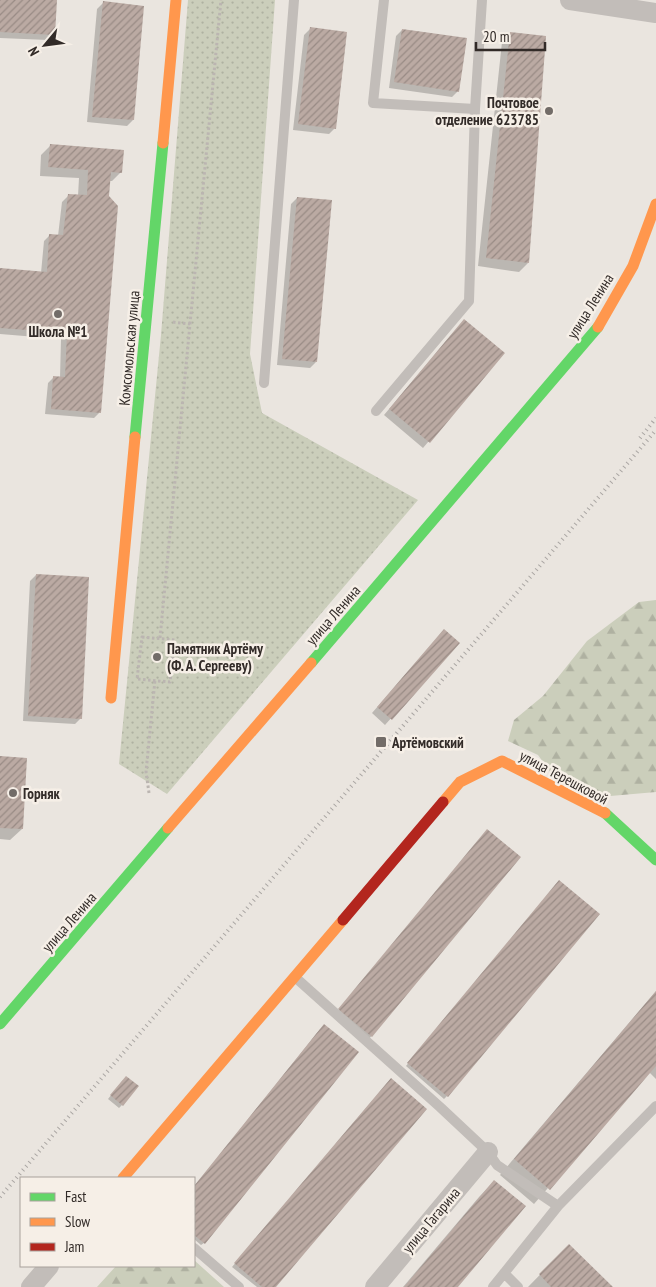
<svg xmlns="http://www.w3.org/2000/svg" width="656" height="1287" font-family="'PT Sans Narrow',sans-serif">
	<defs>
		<pattern id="grass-dots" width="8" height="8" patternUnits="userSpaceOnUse" patternTransform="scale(1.25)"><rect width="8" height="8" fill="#cbcebb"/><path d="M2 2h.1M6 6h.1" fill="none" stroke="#afb1a1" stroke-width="1.8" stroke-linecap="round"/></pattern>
		<pattern id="forest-firs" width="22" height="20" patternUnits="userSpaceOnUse" patternTransform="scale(1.25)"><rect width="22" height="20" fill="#cbcebb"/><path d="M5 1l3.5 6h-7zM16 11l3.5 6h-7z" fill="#afb1a1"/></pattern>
		<pattern id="building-hatch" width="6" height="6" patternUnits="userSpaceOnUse" patternTransform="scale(1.25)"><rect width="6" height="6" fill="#bbaaa3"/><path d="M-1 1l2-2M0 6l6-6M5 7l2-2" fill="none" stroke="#998b85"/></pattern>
	</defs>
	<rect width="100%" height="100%" fill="#eae5df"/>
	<path fill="url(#grass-dots)" d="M188,0H275L250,354L262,413L418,500L167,794L119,764L161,335Z"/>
	<path fill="url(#forest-firs)" d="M656,600V792L599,797L577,780L551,773L538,755L508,741L514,720L543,696L587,641L639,602Z
		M194,1260L224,1287H97L116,1266H194Z"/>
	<path fill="#0003" d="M0,0H56L54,34L48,40L0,38Z
		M103,3L133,120L127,126L87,122L97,9Z
		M310,29L335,128L329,134L293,130L304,35Z
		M402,30L458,91L452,97L389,88L396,36Z
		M511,33L545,37L528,263L519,272L478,266L502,42Z
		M50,146L121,172L112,181H109L100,412L94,418L45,414L48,383L54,377L60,378L61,339L0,334V270L41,273L44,241L50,235L58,236L62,202L68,196H78L79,178L40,176L41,155Z
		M297,198L316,362L310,368L277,365L291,204Z
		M458,327L503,354L423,448L384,415Z
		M36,575L81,718L75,724L23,721L30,581Z
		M438,637L458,643L385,725L372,713Z
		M0,757L22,829L10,840L0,839Z
		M485,833L519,857L369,1039L337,1012Z
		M557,884L447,1096L444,1099L406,1066Z
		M656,991V1079L649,1072L534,1204L500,1175Z
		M321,1028L204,1243L201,1245L194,1239V1187Z
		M123,1080L122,1105L119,1108L108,1099Z
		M388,1082L275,1287H257L232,1267Z
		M494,1181L456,1287H403L479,1197Z
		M569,1245L611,1287H528Z"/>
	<path fill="url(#building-hatch)" d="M0,0H57L55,35L0,32Z
		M103,1L144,6L134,120L92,117Z
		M310,27L347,32L336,129L298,124Z
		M402,29L467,38L459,92L394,82Z
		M510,32L546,36L529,263L486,258Z
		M50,144L124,150L122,173L111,172L109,196L118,206L101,413L51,409L53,376L65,377L67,333L0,328V268L47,272L49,234L63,235L68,194L87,195L88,170L48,167Z
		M297,197L332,200L317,362L282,359Z
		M464,319L505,353L430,443L389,409Z
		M36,574L89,577L82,719L28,716Z
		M444,629L460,643L392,720L377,707Z
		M0,756L27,758L23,829L0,828Z
		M487,829L521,857L372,1037L338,1009Z
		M559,880L600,914L448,1097L407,1063Z
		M656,991V1066L550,1190L514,1159Z
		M324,1024L359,1052L205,1244L194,1235V1186Z
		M126,1076L139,1086L123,1106L110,1095Z
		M391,1078L427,1109L276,1287H262L234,1263Z
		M494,1180L526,1206L458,1287H404Z
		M569,1244L613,1287H551L539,1274Z"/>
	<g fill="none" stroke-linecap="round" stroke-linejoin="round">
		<path stroke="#bbb5b1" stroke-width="3" stroke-dasharray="2.5 2.5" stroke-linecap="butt" d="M190,324L221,0
			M142,637L175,640L170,682L137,679Z
			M160,638L190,324L172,322
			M149,793L146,772L155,680"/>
		<path stroke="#c2bdb9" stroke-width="10" d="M384,0L373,103L475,109
			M264,383L294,0
			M376,411L469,301L475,109L482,0
			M296,978L440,1107L488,1152L497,1165L558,1206
			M194,1248L239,1287
			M504,1273L518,1287
			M493,1287L558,1206L656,1106"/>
		<path stroke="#c2bdb9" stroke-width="20" d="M570,0L656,13
			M31,1287L49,1266
			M375,1287L488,1152"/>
		<path stroke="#63d668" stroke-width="11" d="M135,437L163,143
			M311,663L598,327
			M605,813L656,860
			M0,1024L168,828"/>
		<path stroke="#ff974d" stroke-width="11" d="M163,143L176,0
			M598,327L633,266L656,204
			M111,698L135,437
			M443,802L460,782L502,761L605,813
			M168,828L311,663
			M123,1178L343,920"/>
		<path stroke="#b3261e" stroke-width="11" d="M343,920L443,802"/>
		<path stroke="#aaa6a3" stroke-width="4" stroke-dasharray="1 4" stroke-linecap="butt" d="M640,438L656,418
			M0,1197L656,430"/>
	</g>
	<g fill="#726c68" stroke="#f6efe7" stroke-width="2">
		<circle cx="549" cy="111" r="5"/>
		<circle cx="58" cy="314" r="5"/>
		<circle cx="157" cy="657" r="5"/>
		<rect x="375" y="736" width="12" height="12" rx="2.5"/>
		<circle cx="13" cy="793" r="5"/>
	</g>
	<g text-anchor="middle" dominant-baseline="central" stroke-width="5" stroke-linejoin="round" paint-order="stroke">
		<g font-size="15" font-weight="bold" fill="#322b28" stroke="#f6efe7" text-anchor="start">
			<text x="539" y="102" text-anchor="end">Почтовое<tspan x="539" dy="17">отделение 623785</tspan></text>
			<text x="58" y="331" text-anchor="middle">Школа №1</text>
			<text x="167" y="648">Памятник Артёму<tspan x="167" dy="17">(Ф. А. Сергееву)</tspan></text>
			<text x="392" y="742">Артёмовский</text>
			<text x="23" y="793">Горняк</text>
		</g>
		<g font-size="15" fill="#322b28" stroke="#f6efe7">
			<text transform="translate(590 306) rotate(-58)">улица Ленина</text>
			<text transform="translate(129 348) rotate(-85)">Комсомольская улица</text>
			<text transform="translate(333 615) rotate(-49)">улица Ленина</text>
			<text transform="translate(564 777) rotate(28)">улица Терешковой</text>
			<text transform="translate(69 922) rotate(-49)">улица Ленина</text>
			<text transform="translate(431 1220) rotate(-50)">улица Гагарина</text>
		</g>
	</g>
	<rect x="20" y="1177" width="175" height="90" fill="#f6efe7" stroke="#a8a19b"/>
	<rect x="30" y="1193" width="25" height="8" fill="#63d668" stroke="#a8a19b"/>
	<text x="65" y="1202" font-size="15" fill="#322b28">Fast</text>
	<rect x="30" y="1218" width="25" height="8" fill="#ff974d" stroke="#a8a19b"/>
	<text x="65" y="1227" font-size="15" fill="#322b28">Slow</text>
	<rect x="30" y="1243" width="25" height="8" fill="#b3261e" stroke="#a8a19b"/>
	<text x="65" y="1252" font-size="15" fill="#322b28">Jam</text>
	<g transform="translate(45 45) rotate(241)" stroke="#f6efe7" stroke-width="4" paint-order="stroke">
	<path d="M0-4L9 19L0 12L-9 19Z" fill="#322b28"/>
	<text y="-8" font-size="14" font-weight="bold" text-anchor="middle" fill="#322b28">N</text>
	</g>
	<path d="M476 42v8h69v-8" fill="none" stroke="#322b28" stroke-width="2.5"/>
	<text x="483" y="42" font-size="15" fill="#322b28" stroke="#f6efe7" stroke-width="4" paint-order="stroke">20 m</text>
</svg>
